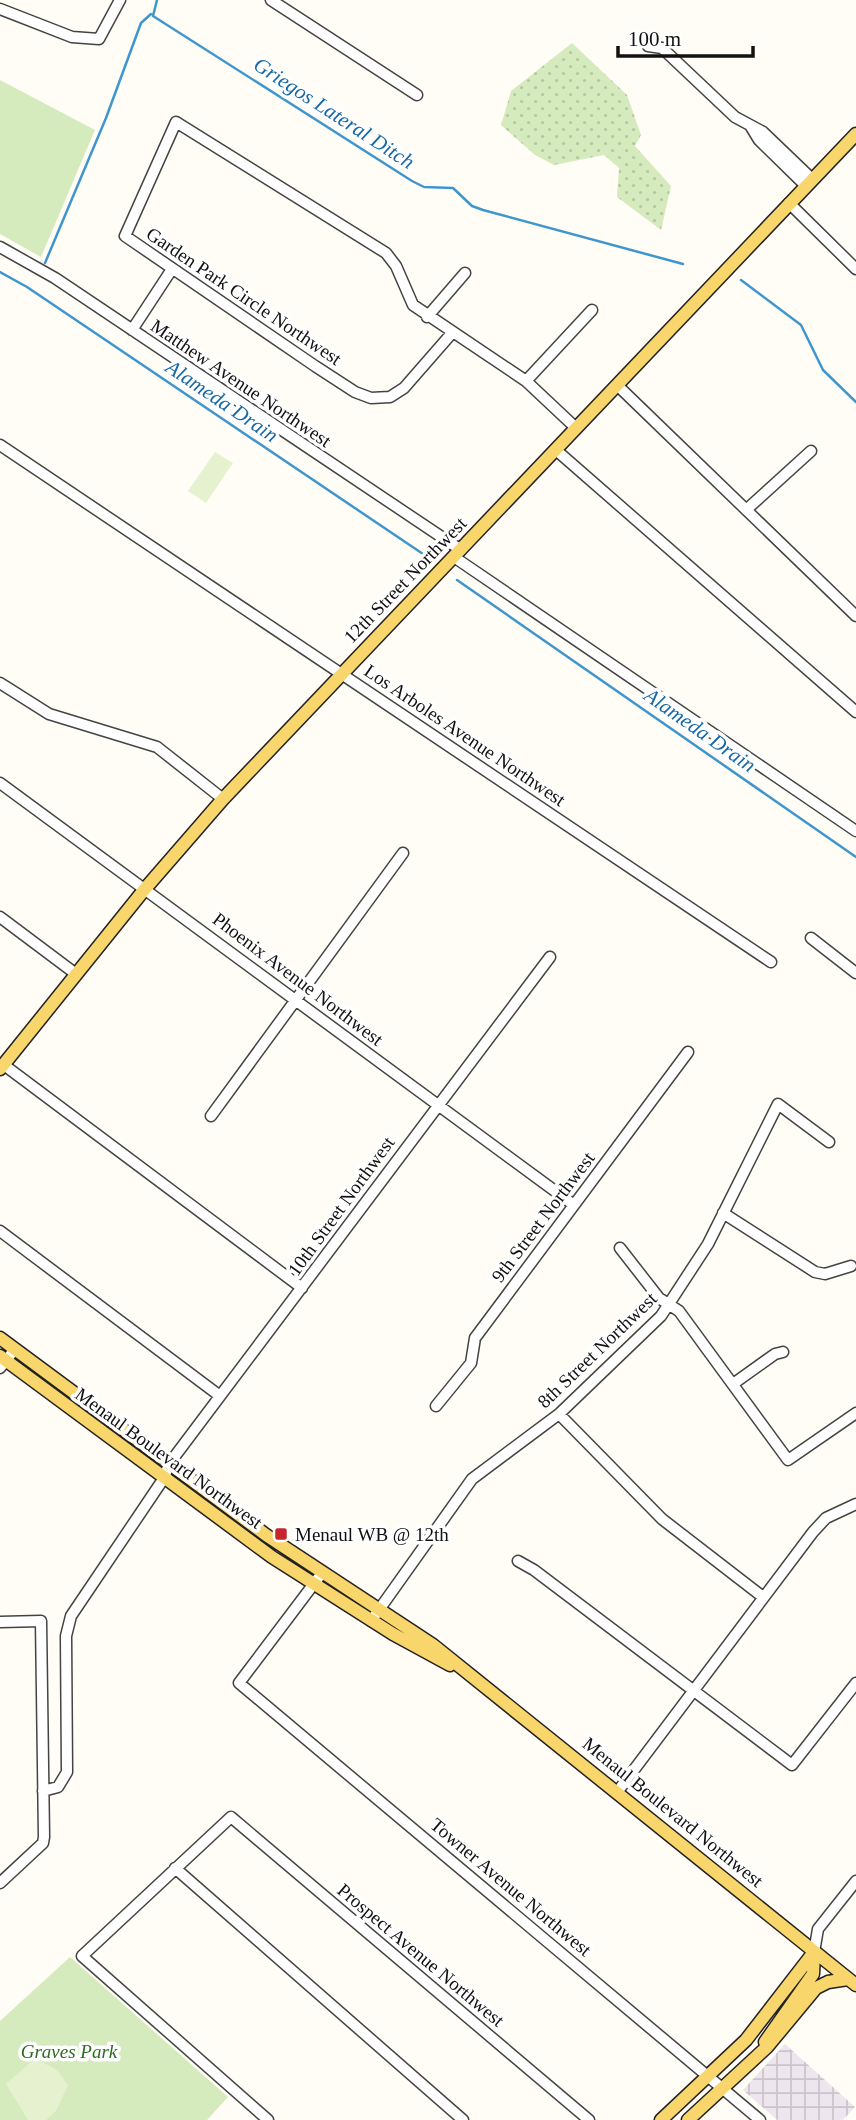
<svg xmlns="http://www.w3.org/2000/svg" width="856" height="2120" font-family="'Times New Roman',serif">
	<defs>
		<pattern id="industrial-grid" width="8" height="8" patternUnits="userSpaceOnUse" patternTransform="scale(1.75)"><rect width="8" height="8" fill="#eee6ef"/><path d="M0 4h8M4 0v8" fill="none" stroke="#cbc4cc"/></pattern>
		<pattern id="grass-dots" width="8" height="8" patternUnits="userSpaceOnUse" patternTransform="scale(1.75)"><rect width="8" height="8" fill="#d5ebbd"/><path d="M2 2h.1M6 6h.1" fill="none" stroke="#b6c8a1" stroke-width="1.8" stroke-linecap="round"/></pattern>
	</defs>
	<rect width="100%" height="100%" fill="#fffdf5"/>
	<path fill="url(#industrial-grid)" d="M785,2044L855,2107L843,2120H777L743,2090Z"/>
	<path fill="url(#grass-dots)" d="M572,43L627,95L641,135L635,146L671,186L661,230L617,197L619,168L604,155L554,165L535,155L501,125L511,91Z"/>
	<path fill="#d5ebbd" d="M0,80L95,130L41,257L0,234Z
		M70,1957L228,2097L207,2120H0V2021Z"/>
	<path fill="#e6f2cf" d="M215,452L233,463L206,503L188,491Z
		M35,2058L57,2070L68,2085L56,2111L46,2120H28L6,2084Z"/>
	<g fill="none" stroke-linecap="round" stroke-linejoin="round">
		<path stroke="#3f96cf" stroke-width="2.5" d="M157,0L153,16L412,181L424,187L453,188L472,206L483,210L683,264
			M45,263L106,118L141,23L151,14
			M0,272L27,287L426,556
			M741,280L801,325L823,370L856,402
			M457,580L856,857"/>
		<g stroke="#444" stroke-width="13">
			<path id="minor" d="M271,0L417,95
				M0,9L72,37L99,39L120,0
				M648,46L662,48L735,117L763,132L812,179
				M751,127L759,140L806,186
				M789,203L856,269
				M0,247L55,278L461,550
				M427,317L465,273
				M132,330L172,269
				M452,333L404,388L390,397L371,398L355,392L315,366L125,236L176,122L386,253L396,266L413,305L526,381L576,428
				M526,381L592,310
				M617,385L856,616
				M0,445L771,962
				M556,450L856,712
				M746,510L811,451
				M454,557L856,831
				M0,683L49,714L157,747L223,799
				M0,783L574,1205
				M0,917L76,974
				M811,938L856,973
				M4,1065L302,1288
				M211,1116L403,853
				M723,1213L815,1272L825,1274L851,1266
				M0,1231L220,1396
				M620,1248L659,1298L679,1311L788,1460L856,1413
				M0,1368L15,1349
				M733,1384L775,1354L783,1352
				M436,1406L471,1363L475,1338L688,1052
				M559,1414L662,1519L763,1597
				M518,1561L534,1570L792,1765L856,1683
				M322,1573L239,1683L760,2120
				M371,1621L472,1479L559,1414L661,1316L708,1244L778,1104L829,1142
				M0,1622L41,1621L44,1837L43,1843L0,1883
				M43,1791L58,1787L67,1772L66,1636L71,1616L164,1478L169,1464L550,957
				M618,1791L813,1532L826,1518L856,1504
				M175,1868L463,2120
				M814,1952L818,1929L856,1881
				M268,2120L82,1956L231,1817L589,2120"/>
		</g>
		<g stroke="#222" stroke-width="15">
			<path id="major" d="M0,1069L144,890L223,799L856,134
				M0,1338L266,1535L433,1645L856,1985
				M0,1356L272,1557L393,1634L450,1665
				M765,2042L813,1974L814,1953
				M661,2120L746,2040L814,1952
				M688,2120L767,2047L816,1988L828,1982L848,1979"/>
		</g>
		<use href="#minor" stroke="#fff" stroke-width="10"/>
		<use href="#major" stroke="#f9d66b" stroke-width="12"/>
	</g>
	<rect fill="#c4262e" stroke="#fff" stroke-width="2.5" x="274" y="1527" width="14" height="14" rx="3.5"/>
	<g text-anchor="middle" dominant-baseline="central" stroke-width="7" stroke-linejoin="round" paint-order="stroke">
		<g font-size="19" fill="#111" stroke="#fff">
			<text transform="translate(244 296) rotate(34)">Garden Park Circle Northwest</text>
			<text transform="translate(241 383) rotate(34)">Matthew Avenue Northwest</text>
			<text transform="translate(405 580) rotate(-46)">12th Street Northwest</text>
			<text transform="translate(465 735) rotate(34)">Los Arboles Avenue Northwest</text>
			<text transform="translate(298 979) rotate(37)">Phoenix Avenue Northwest</text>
			<text transform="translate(341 1206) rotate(-54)">10th Street Northwest</text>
			<text transform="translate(543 1217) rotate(-53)">9th Street Northwest</text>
			<text transform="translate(597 1350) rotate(-44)">8th Street Northwest</text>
			<text transform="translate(169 1458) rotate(36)">Menaul Boulevard Northwest</text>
			<text transform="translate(673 1812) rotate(39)">Menaul Boulevard Northwest</text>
			<text transform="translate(511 1887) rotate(40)">Towner Avenue Northwest</text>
			<text transform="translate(421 1955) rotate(40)">Prospect Avenue Northwest</text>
		</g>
		<g font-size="19" fill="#111" stroke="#fff" text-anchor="start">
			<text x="295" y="1534">Menaul WB @ 12th</text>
		</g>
		<g font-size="19" font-style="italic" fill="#2f6b1f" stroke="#fff">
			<text x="69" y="2051">Graves Park</text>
		</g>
		<g font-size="21" font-style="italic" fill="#1768a6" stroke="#fff">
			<text transform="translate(334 113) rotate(33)">Griegos Lateral Ditch</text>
			<text transform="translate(222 401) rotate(34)">Alameda Drain</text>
			<text transform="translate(700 730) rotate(35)">Alameda Drain</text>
		</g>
	</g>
	<path d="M618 46v10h135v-10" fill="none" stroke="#111111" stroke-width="3.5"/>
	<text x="628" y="46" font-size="21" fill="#111111" stroke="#ffffff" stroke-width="5" paint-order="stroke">100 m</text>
</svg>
